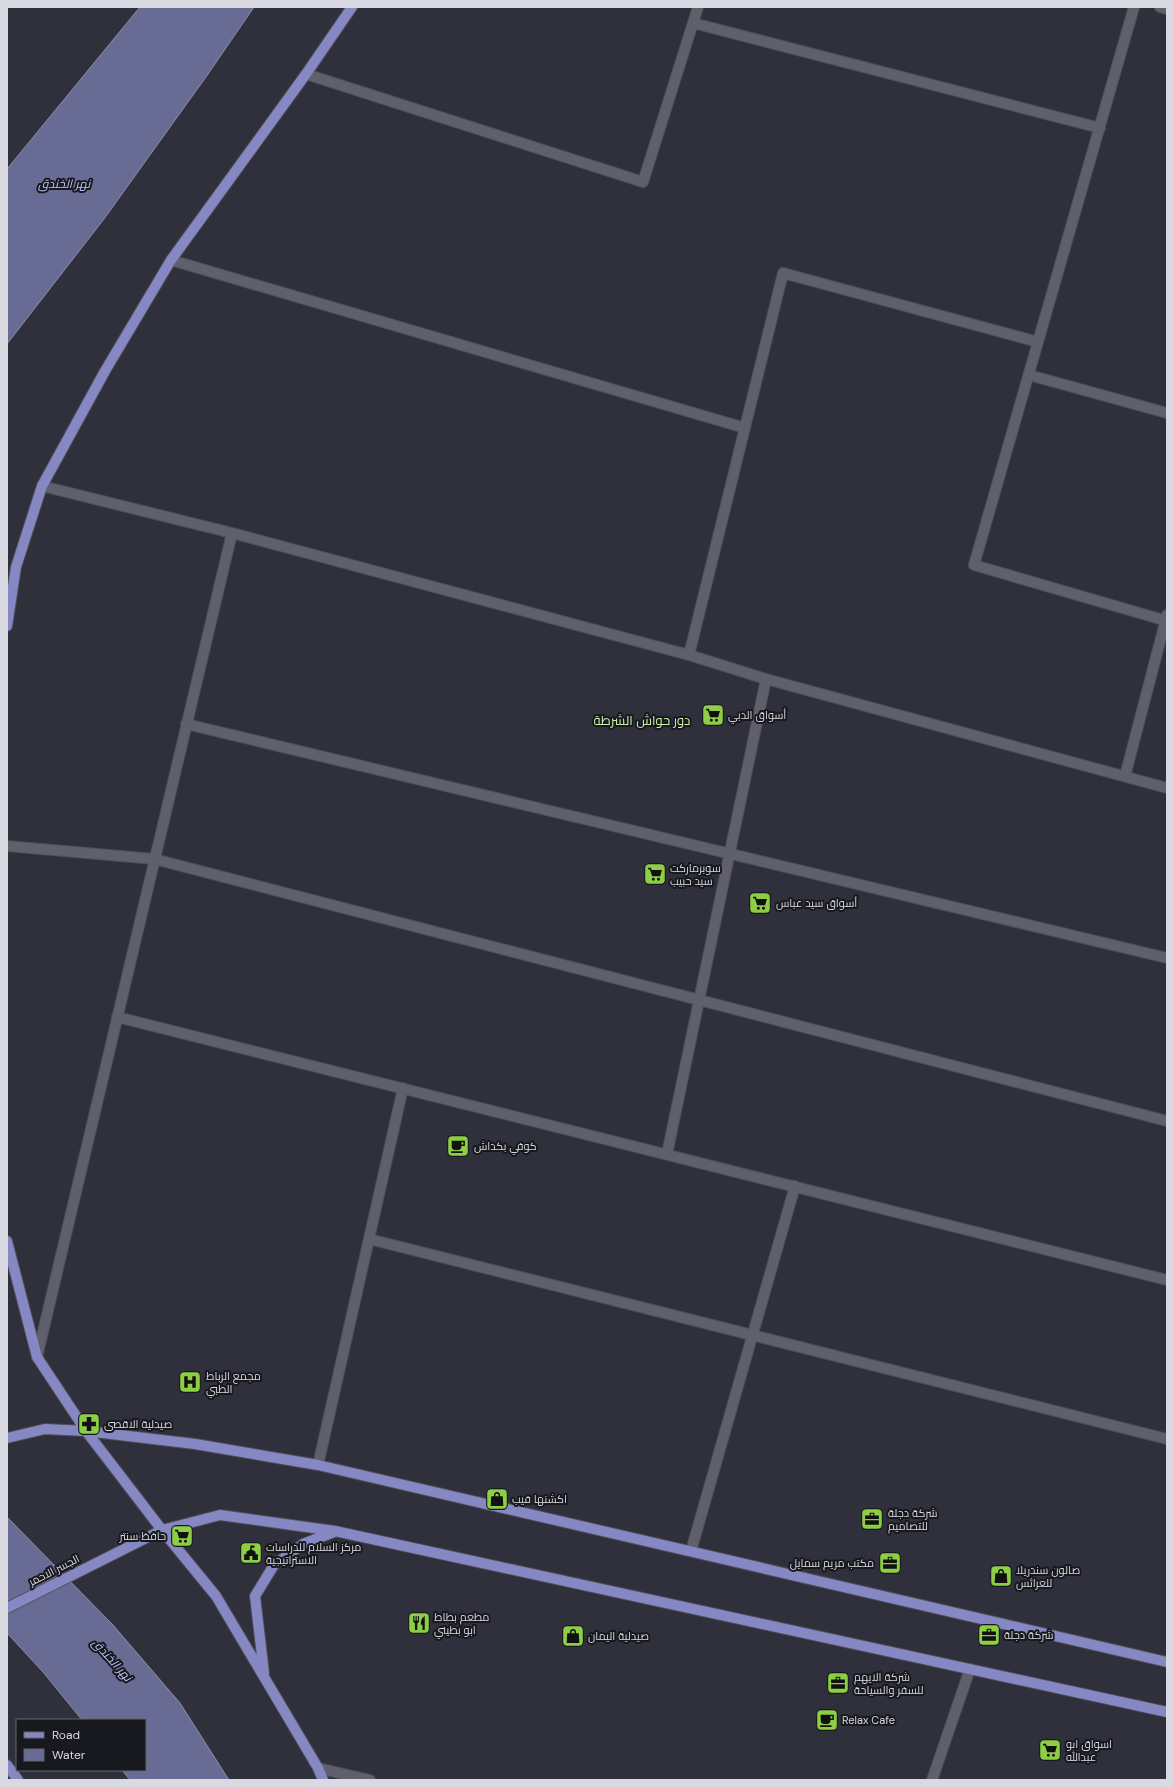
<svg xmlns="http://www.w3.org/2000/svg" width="1174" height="1787" font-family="'DM Sans',Cairo,sans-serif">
	<rect width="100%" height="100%" fill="#2f303b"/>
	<path fill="#686b93" stroke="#8a8caa" d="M140,7H254L206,77L104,219L7,344V169Z
		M7,1517L113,1625L180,1703L229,1780H130L122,1770H145V1720H82L43,1672L7,1633Z"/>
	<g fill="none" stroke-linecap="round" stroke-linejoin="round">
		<g stroke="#4e4e57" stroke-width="12">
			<path id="minor" d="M1134,7L974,565L1167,621
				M1160,7L1167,9
				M693,23L1100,128
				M306,74L643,182L698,7
				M171,260L745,428
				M1029,375L1167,413
				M42,486L232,533L689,655L766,679L1167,788
				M689,655L783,273L1038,342
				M186,724L1167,958
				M1125,776L1167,615
				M7,846L154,859L1167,1121
				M117,1017L1167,1280
				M667,1154L766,679
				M369,1239L1167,1439
				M37,1357L232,533
				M318,1465L403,1088
				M691,1551L795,1186
				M318,1768L370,1780
				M932,1780L970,1669"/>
		</g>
		<g stroke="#4e4e57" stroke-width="12">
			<path id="major" d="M7,626L16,567L42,486L105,371L171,260L306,74L352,7
				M7,1241L37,1357L86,1431L162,1530L216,1596L318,1768L323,1780
				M7,1438L45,1429L86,1431L195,1444L318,1465L1167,1662
				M7,1608L162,1530L220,1515L335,1531L1167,1712
				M264,1673L255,1596L274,1565L303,1544L334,1532
				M7,1765L18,1780"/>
		</g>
		<use href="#minor" stroke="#5f606c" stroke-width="10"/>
		<use href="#major" stroke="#8588c2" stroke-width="10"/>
	</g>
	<defs>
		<g id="supermarket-square" transform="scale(1.15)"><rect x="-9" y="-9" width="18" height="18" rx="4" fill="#8dce44" stroke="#18191e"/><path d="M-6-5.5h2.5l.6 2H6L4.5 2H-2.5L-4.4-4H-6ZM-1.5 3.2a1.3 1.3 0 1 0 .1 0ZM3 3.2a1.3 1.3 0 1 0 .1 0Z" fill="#111"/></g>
		<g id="cafe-square" transform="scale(1.15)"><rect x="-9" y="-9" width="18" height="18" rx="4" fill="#8dce44" stroke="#18191e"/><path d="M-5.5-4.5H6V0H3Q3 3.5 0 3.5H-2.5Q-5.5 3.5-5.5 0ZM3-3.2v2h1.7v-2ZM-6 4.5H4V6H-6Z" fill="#111"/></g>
		<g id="hospital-square" transform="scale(1.15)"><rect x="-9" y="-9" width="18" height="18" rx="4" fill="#8dce44" stroke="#18191e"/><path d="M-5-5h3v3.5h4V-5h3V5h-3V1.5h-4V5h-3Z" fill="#111"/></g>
		<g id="pharmacy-square" transform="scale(1.15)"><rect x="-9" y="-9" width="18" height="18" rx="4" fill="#8dce44" stroke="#18191e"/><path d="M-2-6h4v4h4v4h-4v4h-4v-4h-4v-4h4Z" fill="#111"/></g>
		<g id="shop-square" transform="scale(1.15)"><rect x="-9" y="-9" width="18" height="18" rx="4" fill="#8dce44" stroke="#18191e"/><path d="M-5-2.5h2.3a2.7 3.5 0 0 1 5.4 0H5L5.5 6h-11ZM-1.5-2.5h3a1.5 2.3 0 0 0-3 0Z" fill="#111"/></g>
		<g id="office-square" transform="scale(1.15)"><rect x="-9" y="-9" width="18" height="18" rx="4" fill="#8dce44" stroke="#18191e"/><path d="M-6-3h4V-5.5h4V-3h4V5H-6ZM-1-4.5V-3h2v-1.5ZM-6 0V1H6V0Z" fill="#111"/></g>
		<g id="civic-square" transform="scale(1.15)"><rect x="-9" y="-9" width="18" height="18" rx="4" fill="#8dce44" stroke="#18191e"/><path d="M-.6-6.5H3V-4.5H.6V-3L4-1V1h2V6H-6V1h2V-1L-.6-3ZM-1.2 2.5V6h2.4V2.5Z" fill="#111"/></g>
		<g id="restaurant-square" transform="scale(1.15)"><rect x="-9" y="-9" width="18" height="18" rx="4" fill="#8dce44" stroke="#18191e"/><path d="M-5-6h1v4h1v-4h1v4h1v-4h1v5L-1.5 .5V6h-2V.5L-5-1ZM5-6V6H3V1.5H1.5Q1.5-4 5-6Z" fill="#111"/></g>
	</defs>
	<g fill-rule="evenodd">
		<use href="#supermarket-square" x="713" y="715"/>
		<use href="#supermarket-square" x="655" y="874"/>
		<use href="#supermarket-square" x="760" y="903"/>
		<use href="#cafe-square" x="458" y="1146"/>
		<use href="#hospital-square" x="190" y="1382"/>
		<use href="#pharmacy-square" x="89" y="1424"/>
		<use href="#shop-square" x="497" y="1499"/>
		<use href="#office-square" x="872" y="1519"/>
		<use href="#supermarket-square" x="182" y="1536"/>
		<use href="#civic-square" x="251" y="1553"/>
		<use href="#office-square" x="890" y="1563"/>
		<use href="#shop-square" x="1001" y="1576"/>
		<use href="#restaurant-square" x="419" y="1623"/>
		<use href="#office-square" x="989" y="1635"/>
		<use href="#shop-square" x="573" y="1636"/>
		<use href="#office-square" x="838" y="1683"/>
		<use href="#cafe-square" x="827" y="1720"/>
		<use href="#supermarket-square" x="1050" y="1750"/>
	</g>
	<g text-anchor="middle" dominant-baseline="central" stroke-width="4" stroke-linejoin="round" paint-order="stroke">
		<g font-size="11" fill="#d9dae1" stroke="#18191e" text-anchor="start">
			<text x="728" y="715">أسواق الدبي</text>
			<text x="670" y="868">سوبرماركت<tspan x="670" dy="13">سيد حبيب</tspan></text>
			<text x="776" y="903">أسواق سيد عباس</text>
			<text x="474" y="1146">كوفي بكداش</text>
			<text x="206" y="1376">مجمع الرباط<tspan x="206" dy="13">الطبي</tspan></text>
			<text x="104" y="1424">صيدلية الاقصى</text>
			<text x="512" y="1499">اكشنها فيب</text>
			<text x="888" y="1513">شركة دجلة<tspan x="888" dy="13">للتصاميم</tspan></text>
			<text x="166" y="1536" text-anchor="end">حافظ سنتر</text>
			<text x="266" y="1547">مركز السلام للدراسات<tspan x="266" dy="13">الاستراتيجية</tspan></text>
			<text x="874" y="1563" text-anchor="end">مكتب مريم سمايل</text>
			<text x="1016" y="1570">صالون سندريلا<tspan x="1016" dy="13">للعرائس</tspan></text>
			<text x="434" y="1617">مطعم بطاط<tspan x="434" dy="13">ابو بطيني</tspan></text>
			<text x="1004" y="1635">شركة دجلة</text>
			<text x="588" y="1636">صيدلية اليمان</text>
			<text x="854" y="1677">شركة الايهم<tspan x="854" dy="13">للسفر والسياحة</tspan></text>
			<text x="842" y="1720">Relax Cafe</text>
			<text x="1066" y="1744">اسواق ابو<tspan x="1066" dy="13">عبدالله</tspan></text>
		</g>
		<g font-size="11" fill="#d9dae1" stroke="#18191e">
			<text transform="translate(54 1570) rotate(-27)">الجسر الاحمر</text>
		</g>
		<g font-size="12" font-style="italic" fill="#c0c4f9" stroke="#18191e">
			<text x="64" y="184">نهر الخندق</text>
			<text transform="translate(112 1660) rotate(48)">نهر الخندق</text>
		</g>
		<g font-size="13" fill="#ccf1ab" stroke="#18191e">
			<text x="642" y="720">دور حواش الشرطة</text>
		</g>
	</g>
	<rect width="1174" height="1787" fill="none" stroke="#d9dae1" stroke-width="16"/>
	<rect x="16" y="1719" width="130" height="52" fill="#18191e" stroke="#65666c"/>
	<rect x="24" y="1732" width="20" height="6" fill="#8588c2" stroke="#65666c"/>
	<text x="52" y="1739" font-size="12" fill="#d9dae1">Road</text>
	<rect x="24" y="1749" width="20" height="12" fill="#686b93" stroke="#65666c"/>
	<text x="52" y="1759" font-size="12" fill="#d9dae1">Water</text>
</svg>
